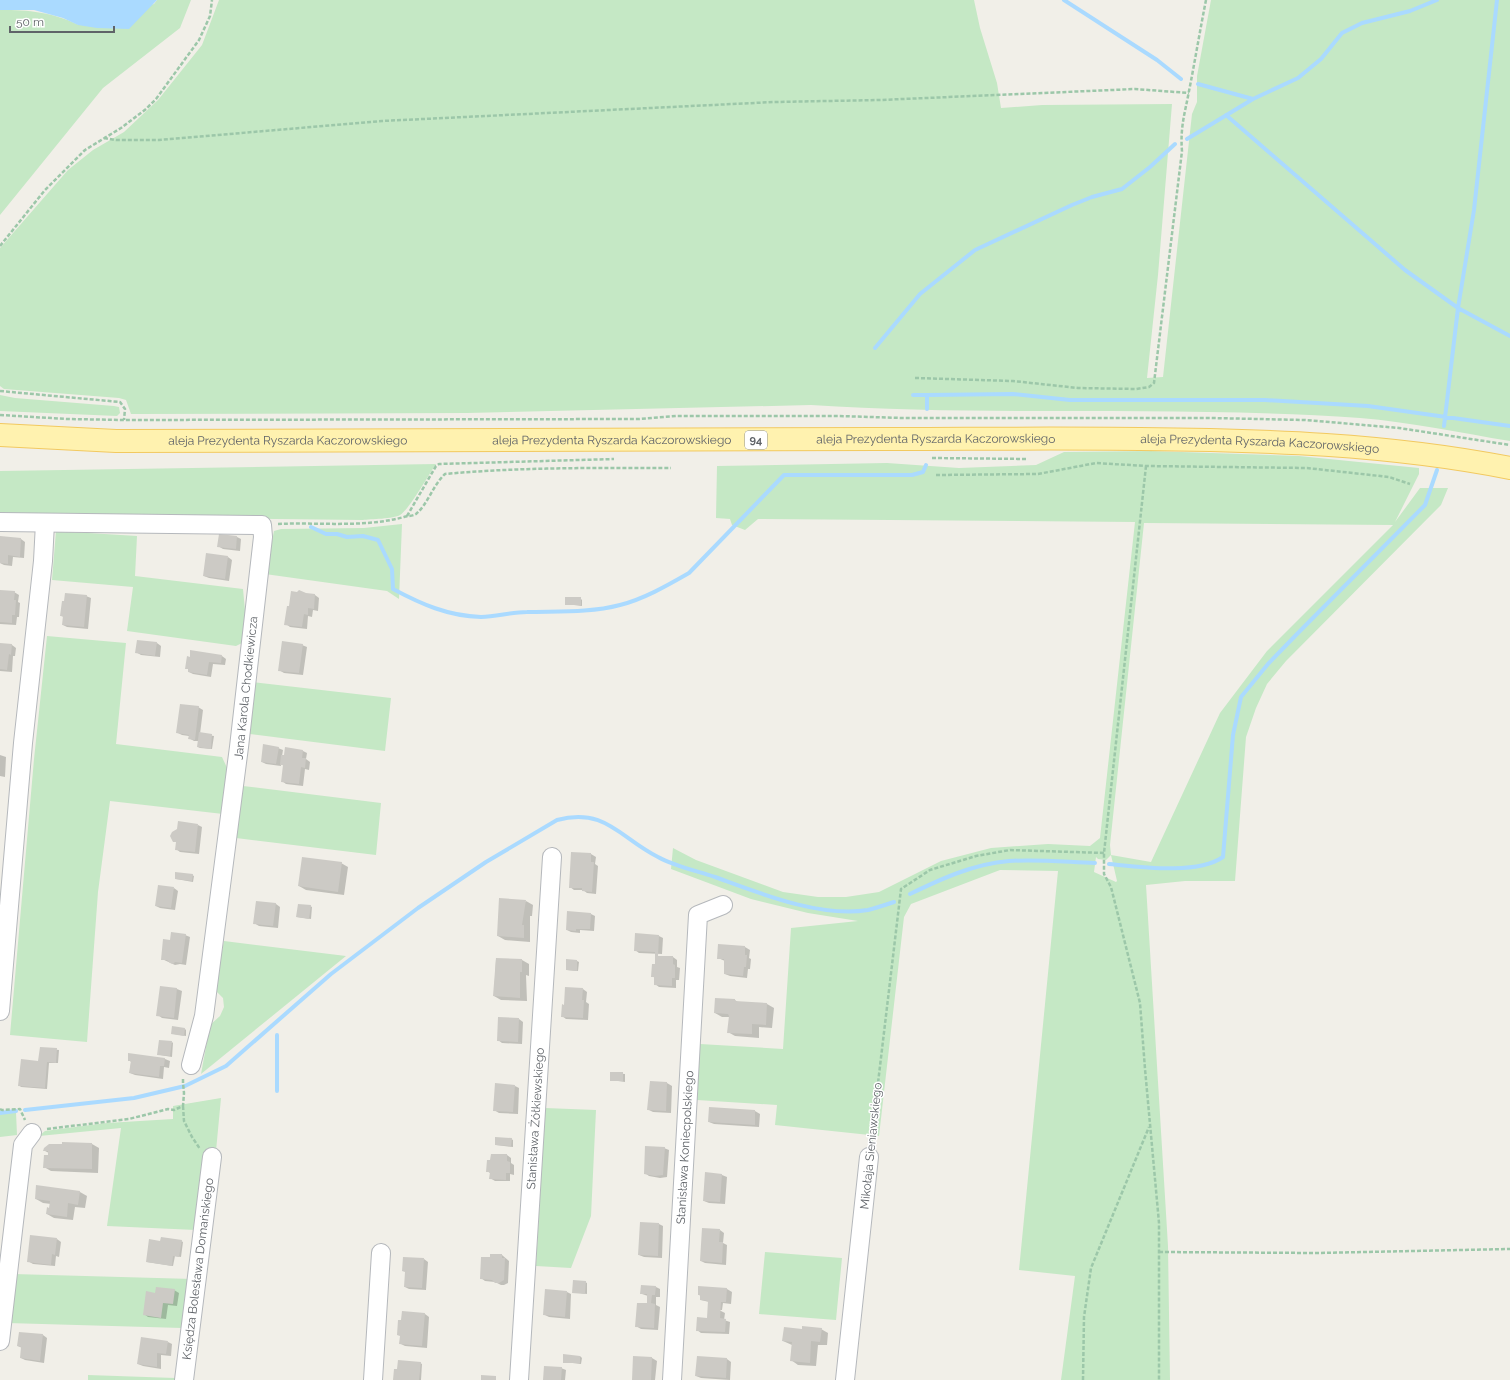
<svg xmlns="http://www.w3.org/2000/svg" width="1510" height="1380" font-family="Raleway,sans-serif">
	<rect width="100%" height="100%" fill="#f1efe8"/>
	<path fill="#c5e8c5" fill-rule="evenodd" d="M157,0H191L180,28L103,88L0,215V10C30,10 51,12 79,25L154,4Z
		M219,0H974L980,28L997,83L1001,108L1042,105L1172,104L1158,275L1147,378L1163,377L1192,114L1197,102V76L1211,0H1510V441C1461,433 1410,422 1360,418C1177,405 994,417 811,405L467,413L131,414L126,400L119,398L4,389L0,386V248L68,170L93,150L124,132L158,100L202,45Z
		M0,395L15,398L114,406L119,407L120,413L117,416L0,411Z
		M1151,451L1299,456L1419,468V474L1395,522L1420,488H1448L1441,505L1286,661L1267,684L1256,708L1246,737L1235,881H1185L1146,885L1168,1246L1170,1380H1061L1075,1276L1019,1270L1058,871L1000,870L911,904L904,917L879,1136L775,1125L777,1105L697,1100L700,1044L783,1049L791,928L858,921L808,913L751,899L671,869L673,848L696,860L783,892L818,897H846L879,892L941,861L991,848L1048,844L1090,846L1100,838L1135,522L758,519L745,530L732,525L730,519L716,518L717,466L887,463L959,468L1036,465L1064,452ZM1144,523L1393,525L1267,651L1220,713L1151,862L1111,855L1110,845ZM1111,855L1117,881L1116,882L1094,872L1096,857L1098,859L1106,860Z
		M436,464C429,474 409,510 400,515C394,519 370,519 363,520L0,516V471Z
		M402,524L399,599L387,591L265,574L274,531L281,529L364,528Z
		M56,531L137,536L135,576L243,589L246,621L242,643L236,646L127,631L133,587L52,580Z
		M47,636L126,643L116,744L222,757L228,770L223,814L110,801L98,892L87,1042L10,1035L34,759Z
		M252,682L391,698L385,751L250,734L248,728Z
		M243,786L381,803L376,855L236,838L240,790Z
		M224,941L346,956L201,1074L210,1025L220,1016L224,1007L223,998L214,989Z
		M221,1098L216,1151L207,1148L196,1230L107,1226L121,1128L39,1136L45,1131L67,1128L107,1123L173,1119V1106Z
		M545,1108L596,1110L591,1216L571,1268L536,1266Z
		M16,1112L17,1135L0,1137V1114Z
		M765,1252L842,1258L836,1320L759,1314Z
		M13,1274L193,1279L182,1328L7,1323Z
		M88,1375L175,1378V1380H88Z"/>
	<path fill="#aadaff" d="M0,0H157L129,29L97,28L78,25L63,18L34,10H0Z"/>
	<path fill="#0003" d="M0,537L21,539L25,542L24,558L13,557L12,566L4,565L0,563Z
		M237,537L241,539L240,551L223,549L218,546Z
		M228,557L232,560L229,581L209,578L204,576Z
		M0,591L14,592L19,595L18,602L20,603L19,617H17L16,625L0,624Z
		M306,594L315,595L319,598L318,611L313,610L312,617L308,616L307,629L290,627L286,624L290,607Z
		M86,596L91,598L88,629L67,627L63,625L64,617L61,616Z
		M580,598L582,600V606L566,604Z
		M157,643L161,646L160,657L141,655L136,652Z
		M0,644L12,645L16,648L15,656H13L12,672L0,671Z
		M302,645L307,647L303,675L284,673L279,670Z
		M222,656L226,659L225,665L213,664L211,677L193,674L189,672V670Z
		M198,707L203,710L200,734L214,736L212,749L200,748L198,747L199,741H194L189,738V736L182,735L178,733Z
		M278,748L283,750L282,756L303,751L307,753L306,759L310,762L309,770L305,769L303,786L286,784L282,781L284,766L281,764V766L266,764L262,762Z
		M0,755L6,757L5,777L0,776Z
		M198,825L202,827L199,854L180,852L176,849Z
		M572,853L591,854L596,857L595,864L598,866L596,894L587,893L583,890H574L570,887Z
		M341,863L348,867L344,895L306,890L299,886Z
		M192,875L194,876L193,882L176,879Z
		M174,888L178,891L175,910L160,908L156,906Z
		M526,901L533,905L532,916H530V942L505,940L498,936Z
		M257,902L276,904L280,907L278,928L259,926L254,923Z
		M310,906L312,907L311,919L297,917Z
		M591,914L595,916L594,931L580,930V933L571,932L567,930Z
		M185,935L190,937L186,965L180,964L175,965L162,959L171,941Z
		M659,936L663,938L662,954L639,953L635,950Z
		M719,946L745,947L750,950L749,958L751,959L750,969H748L747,978L730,976L725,974V961L718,958Z
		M673,957L677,960V967L680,968L679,980H676V988L659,987L655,984V978L652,976L656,965Z
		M496,959L522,960L529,964V976L526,975L527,1001L501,1000L494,996Z
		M577,961L579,962L578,971L567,970Z
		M161,987L177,989L182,991L178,1020L162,1018L158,1015Z
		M583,989L587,992L586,1002L589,1004L588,1020L566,1019L562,1016L565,1006Z
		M735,1000L739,1003L767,1004L774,1008L772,1028L759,1027V1038L735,1036L728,1032L730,1017H722L715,1013Z
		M519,1019L523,1022L522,1044L502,1043L498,1040Z
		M185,1029L186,1030V1036L174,1034Z
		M172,1042L173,1043L172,1057L160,1055Z
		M41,1048L59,1050L58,1063H49L47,1089L21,1087L19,1085L39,1062Z
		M129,1054L165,1059L170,1061L169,1068L164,1067L163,1079L135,1075L130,1073L131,1062L129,1060Z
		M611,1073L625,1074V1082L611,1080Z
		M651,1082L667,1083L672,1086L671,1113L653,1112L649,1110Z
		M515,1086L519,1088L518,1114L499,1113L494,1110Z
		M710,1108L755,1111L760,1114L759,1127L714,1124L709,1122Z
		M511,1139L513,1140V1147L496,1145Z
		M63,1143L92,1144L99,1148L98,1173L51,1171L44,1167L49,1153L45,1151L63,1145Z
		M664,1148L669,1150L667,1177L660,1178L649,1176L645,1173Z
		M507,1155L511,1158V1163L514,1165V1175L510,1174V1181H495L490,1178V1173L487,1171Z
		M706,1173L722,1175L727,1177L725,1204L709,1203L704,1201Z
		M80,1192L87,1196L85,1208L75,1207L73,1220L54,1218L47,1214L50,1209L51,1204L43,1203L36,1199Z
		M659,1224L663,1226L662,1258L644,1257L639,1255Z
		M720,1230L724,1233L723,1243L727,1245L726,1265L705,1263L701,1261Z
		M57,1239L61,1242L59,1257L56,1256L55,1266L33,1264L28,1261Z
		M181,1241L183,1242L181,1257L175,1256L173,1266L147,1262L161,1242Z
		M502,1255L509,1261L508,1283L504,1285H501L495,1282L485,1281L481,1278L491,1258Z
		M424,1259L428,1262L426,1290L409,1289L405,1287Z
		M585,1282L587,1283V1294L573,1292Z
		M656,1287L660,1289V1297H656V1305L660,1307L658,1330L641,1329L636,1326L648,1304V1296L642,1294Z
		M699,1288L727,1289L732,1292L731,1304L723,1303L722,1310H719L725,1313L724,1320L730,1322L729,1334L701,1333L697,1330L708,1319L709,1302L701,1300V1296L699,1295Z
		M174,1290L179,1293L177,1306L168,1305L166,1319L148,1317L144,1314L156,1294Z
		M567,1292L571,1294L570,1319L549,1317L545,1315Z
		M425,1314L429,1317L427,1348L405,1346L401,1344L402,1321Z
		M821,1329L828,1333L827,1345H818L816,1366L798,1365L791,1360L792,1345L783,1341L803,1330Z
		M43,1335L47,1338L44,1363L25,1360L21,1358L22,1348L18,1346Z
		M168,1342L172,1344L171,1356L161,1355V1369L143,1366L138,1364Z
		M580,1356L582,1358L581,1364L564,1362Z
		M634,1357L652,1358L657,1361L655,1380H633Z
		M727,1359L731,1362L730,1380L701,1378L696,1376Z
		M420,1363L422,1364L421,1380H394Z
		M561,1368L566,1370L565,1380H544Z"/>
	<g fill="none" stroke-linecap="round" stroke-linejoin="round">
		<path stroke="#aadaff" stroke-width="4" d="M1064,0L1157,60L1181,79
			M1198,84L1253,99
			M1226,115L1405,270L1458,308L1510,336
			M1187,139L1253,99L1298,78L1321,59L1342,33L1362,23L1410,11L1437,0
			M875,348L920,294L975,250L1072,205L1092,197L1122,189L1150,167L1175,144
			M913,395H927V409
			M927,395L1013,394L1070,400H1265L1368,406L1510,426
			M1444,426L1458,308L1474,210L1497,0
			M311,527L326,534H337L347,537L363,536L378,540L392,569L393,589C421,604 448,616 481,617C496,617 511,612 527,612C557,611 590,613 620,605C644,599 668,585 689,573L784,475H912L923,472L926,465
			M1109,864C1140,867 1197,875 1223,857L1233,735L1241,697L1268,664L1297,634L1425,505L1437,470
			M910,894C941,879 973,864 1009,861C1037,859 1066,862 1095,863
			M277,1091V1035
			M25,1110L134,1098L185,1086L226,1066L331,974L418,908L486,862L557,820C605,807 620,838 658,857C674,866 697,871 715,877C759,893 820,918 868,910C876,908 885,905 894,902
			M0,1113L16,1111"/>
	</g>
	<path fill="#cccac5" d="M219,534L237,536L236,549L217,547Z
		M0,536L21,538L20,557L8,555V564L0,563Z
		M206,553L228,556L225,579L203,576Z
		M0,590L15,591L14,600H16L15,615H12V623L0,622Z
		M299,590L306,593L315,594L314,609L308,608V615L304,614L302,627L284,625L287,606H289L291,591L297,592Z
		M65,593L87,595L84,627L62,625L63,616H60L62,601H64Z
		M565,597H581V605H565Z
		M137,640L157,642L155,656L135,653Z
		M282,641L303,644L299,673L278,671Z
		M0,643L12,644L11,655L9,654L7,670L0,669Z
		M190,650L222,655L221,663L209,662L207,675L188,672V669H185L187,656L190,657Z
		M180,704L199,706L195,740L188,739L189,735L176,733Z
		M199,732L212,734L211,749L197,747Z
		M263,744L279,747L276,764L261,762Z
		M285,747L303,750L302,758H306L305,768L301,767L299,784L281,782L283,765H280L281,755H284Z
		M178,821L198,824L195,852L175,850L176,842H173L170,836L172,832L177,829Z
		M571,852L591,853V862H594L592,892L582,891V888H569Z
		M302,857L342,862L338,892L298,886Z
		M175,872L193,874L192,881L175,879Z
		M158,885L174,887L171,908L155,906Z
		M499,898L526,900L522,925H524V938L497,936Z
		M256,901L276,903L273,926L253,924Z
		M298,904L311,905L309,919L296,917Z
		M567,911L591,913L590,929H576V931L566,930Z
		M171,932L186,934L182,963L175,962L173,964L170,963L167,960H161L163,939L170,940Z
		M635,933L659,935L658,956H673V964L675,965V978H672V986L654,985V977H651L652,964H655V952L634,951Z
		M718,944L745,946V955H747L746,967H744L743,976L724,974V959H717Z
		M496,958L522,959V972H520V998L493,996Z
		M566,959L577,960V971L566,970Z
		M160,986L177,988L174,1018L156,1016Z
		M565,987L583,988L582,1000H584L583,1018L561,1017L562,1004L564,1005Z
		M715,998L735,999V1001L767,1003L766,1025L752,1024V1034L727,1033L729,1016L728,1014L714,1013Z
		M498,1017L519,1018L518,1042L497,1041Z
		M172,1026L185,1028L184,1036L171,1034Z
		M159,1040L172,1041L170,1056L157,1055Z
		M40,1047L57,1048L56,1063L47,1062L45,1088L18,1086L21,1059L38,1061Z
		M128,1053L165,1058L164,1066H160L159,1077L129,1073L131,1061H128Z
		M610,1072H623V1081H610Z
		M650,1081L667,1082L666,1111L647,1110Z
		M495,1083L515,1085L513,1112L493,1111Z
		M709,1107L755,1110V1125L708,1122Z
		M495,1137L512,1138L511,1146L495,1145Z
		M62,1142L92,1143V1169L43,1168L44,1155H48V1151H43L44,1148L49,1144H62Z
		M645,1146L665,1147L663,1175L655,1176L644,1174Z
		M491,1154H507V1161L510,1162V1173H506V1180L489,1179L490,1172H486L487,1160H490Z
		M705,1172L722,1174L720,1202L703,1201Z
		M36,1185L80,1191L78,1205L68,1203L67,1217L46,1214L47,1207L49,1208L50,1201L35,1199Z
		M640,1222L659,1223L658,1256L638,1255Z
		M702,1228L720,1229L719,1242H723L722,1263L700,1261Z
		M30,1235L57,1238L55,1255L52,1254L51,1265L27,1262Z
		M161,1237L182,1240L179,1257L173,1256L172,1266L146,1262L149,1239L160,1241Z
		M490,1254H502V1258H505L504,1280L499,1283H495L492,1280L480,1279L481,1257H490Z
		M403,1257L424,1258L422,1288L404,1287L405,1272L402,1271Z
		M573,1280L586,1281L585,1294L572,1293Z
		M641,1285L656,1286L655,1295H652L651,1303L655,1304L654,1328L635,1327L637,1303H647V1294H640Z
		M698,1286L727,1288L726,1302H721L720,1318L726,1319L725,1332L696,1331L697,1317L707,1318L708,1301L700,1300V1295H698Z
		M156,1287L175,1289L173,1304L163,1303L161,1318L143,1315L146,1291L155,1293Z
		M545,1289L567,1291L565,1317L543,1315Z
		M402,1311L425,1313L422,1346L399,1344L400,1336L397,1335L398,1320H401Z
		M802,1326L822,1328L820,1342L811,1341L810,1363L790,1361L792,1342L782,1341L784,1327L802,1329Z
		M19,1332L43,1334L40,1361L20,1358L21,1347L17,1346Z
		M141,1337L168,1341L166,1354L157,1353V1367L137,1364Z
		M563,1354L580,1356V1363H563Z
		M633,1356L652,1357L651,1380H632Z
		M697,1356L727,1358L726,1378L695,1376Z
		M398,1360L421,1362L419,1380H393L394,1369H397Z
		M544,1366L562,1367L561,1380H543Z
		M481,1375L496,1376V1380H481Z"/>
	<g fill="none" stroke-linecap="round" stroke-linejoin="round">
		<g stroke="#b5b8bc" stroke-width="20">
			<g id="minor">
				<path d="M0,522L262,525L263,537L239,747L204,1016L191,1065"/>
				<path d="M0,1011L23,743L43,561L45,523"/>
				<path d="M0,1341L23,1145L32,1133"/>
				<path id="s1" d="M184,1380L212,1157"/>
				<path d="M373,1380L381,1253"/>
				<path id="s2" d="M519,1380L552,857"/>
				<path id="s3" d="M672,1380L698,915L723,905"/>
				<path d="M845,1380L869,1157"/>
			</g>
		</g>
		<g stroke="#f2c960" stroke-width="24">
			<g id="major">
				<path id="s4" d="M0,435L116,441C370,440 625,441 880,439C967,439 1053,438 1140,439C1264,440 1388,444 1510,468"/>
			</g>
		</g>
		<path stroke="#9cc7a9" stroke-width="2.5" stroke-dasharray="4 2" stroke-linecap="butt" d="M104,138L116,140H159L382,121L774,102L880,100L1135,89L1189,93
			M0,246L45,190L85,150L121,128L146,109L156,99L199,40L210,16L212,0
			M915,378L1013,381L1078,388L1136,389L1149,387L1154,383L1182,151C1180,127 1185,113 1189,91C1195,61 1200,30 1206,0
			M0,391L120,402L125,409L124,420
			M0,415L67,419L124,420L639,419L676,416H839L902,418H1211L1305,420L1399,428L1510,445
			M932,458L1028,459
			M1146,466L1104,853V874L1111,887L1140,1003L1145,1069L1159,1223V1380
			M936,475L1038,474L1096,463L1146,466L1307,468L1389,477L1410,484
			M407,516L436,466L439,464L614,459
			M278,524C319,522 364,528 404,517C408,516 413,516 416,514C428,504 433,485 445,474C520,467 596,468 671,468
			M183,1106L184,1121L192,1137L200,1149
			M0,1109L2,1110L20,1109L25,1120
			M47,1129L129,1119L168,1109L174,1110L183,1106L184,1093L183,1083V1078
			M871,1142L901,889L930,870L976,856L1010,850L1104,853
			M1159,1252L1315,1253L1510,1249
			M1083,1380L1084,1317L1091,1268L1149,1127"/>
		<use href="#minor" stroke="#fff" stroke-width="18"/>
		<use href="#major" stroke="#fff2af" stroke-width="22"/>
	</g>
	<g text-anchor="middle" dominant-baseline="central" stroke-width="3" stroke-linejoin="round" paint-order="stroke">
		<rect fill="#fff" stroke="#8f9295" stroke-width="1" x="745" y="431" width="22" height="18" rx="3"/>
		<g font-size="11" font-weight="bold" fill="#5f6368">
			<text x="756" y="440">94</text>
		</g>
		<g font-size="12" fill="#5f6368" stroke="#fff">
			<text stroke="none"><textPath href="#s4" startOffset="936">aleja Prezydenta Ryszarda Kaczorowskiego</textPath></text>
			<text stroke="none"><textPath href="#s4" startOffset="288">aleja Prezydenta Ryszarda Kaczorowskiego</textPath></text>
			<text stroke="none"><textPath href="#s4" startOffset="612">aleja Prezydenta Ryszarda Kaczorowskiego</textPath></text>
			<text stroke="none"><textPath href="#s4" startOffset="1260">aleja Prezydenta Ryszarda Kaczorowskiego</textPath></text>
			<text transform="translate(246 688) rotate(-84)">Jana Karola Chodkiewicza</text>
			<text stroke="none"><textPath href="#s2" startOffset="262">Stanisława Żółkiewskiego</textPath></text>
			<text transform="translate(871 1146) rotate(-84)">Mikołaja Sieniawskiego</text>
			<text stroke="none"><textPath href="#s3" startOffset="233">Stanisława Koniecpolskiego</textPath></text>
			<text stroke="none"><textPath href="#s1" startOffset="112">Księdza Bolesława Domańskiego</textPath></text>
		</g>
	</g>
	<path d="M10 26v6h104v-6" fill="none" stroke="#5f6368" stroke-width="2"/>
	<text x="16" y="26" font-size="12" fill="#5f6368" stroke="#ffffff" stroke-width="3" paint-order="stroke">50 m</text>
</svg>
